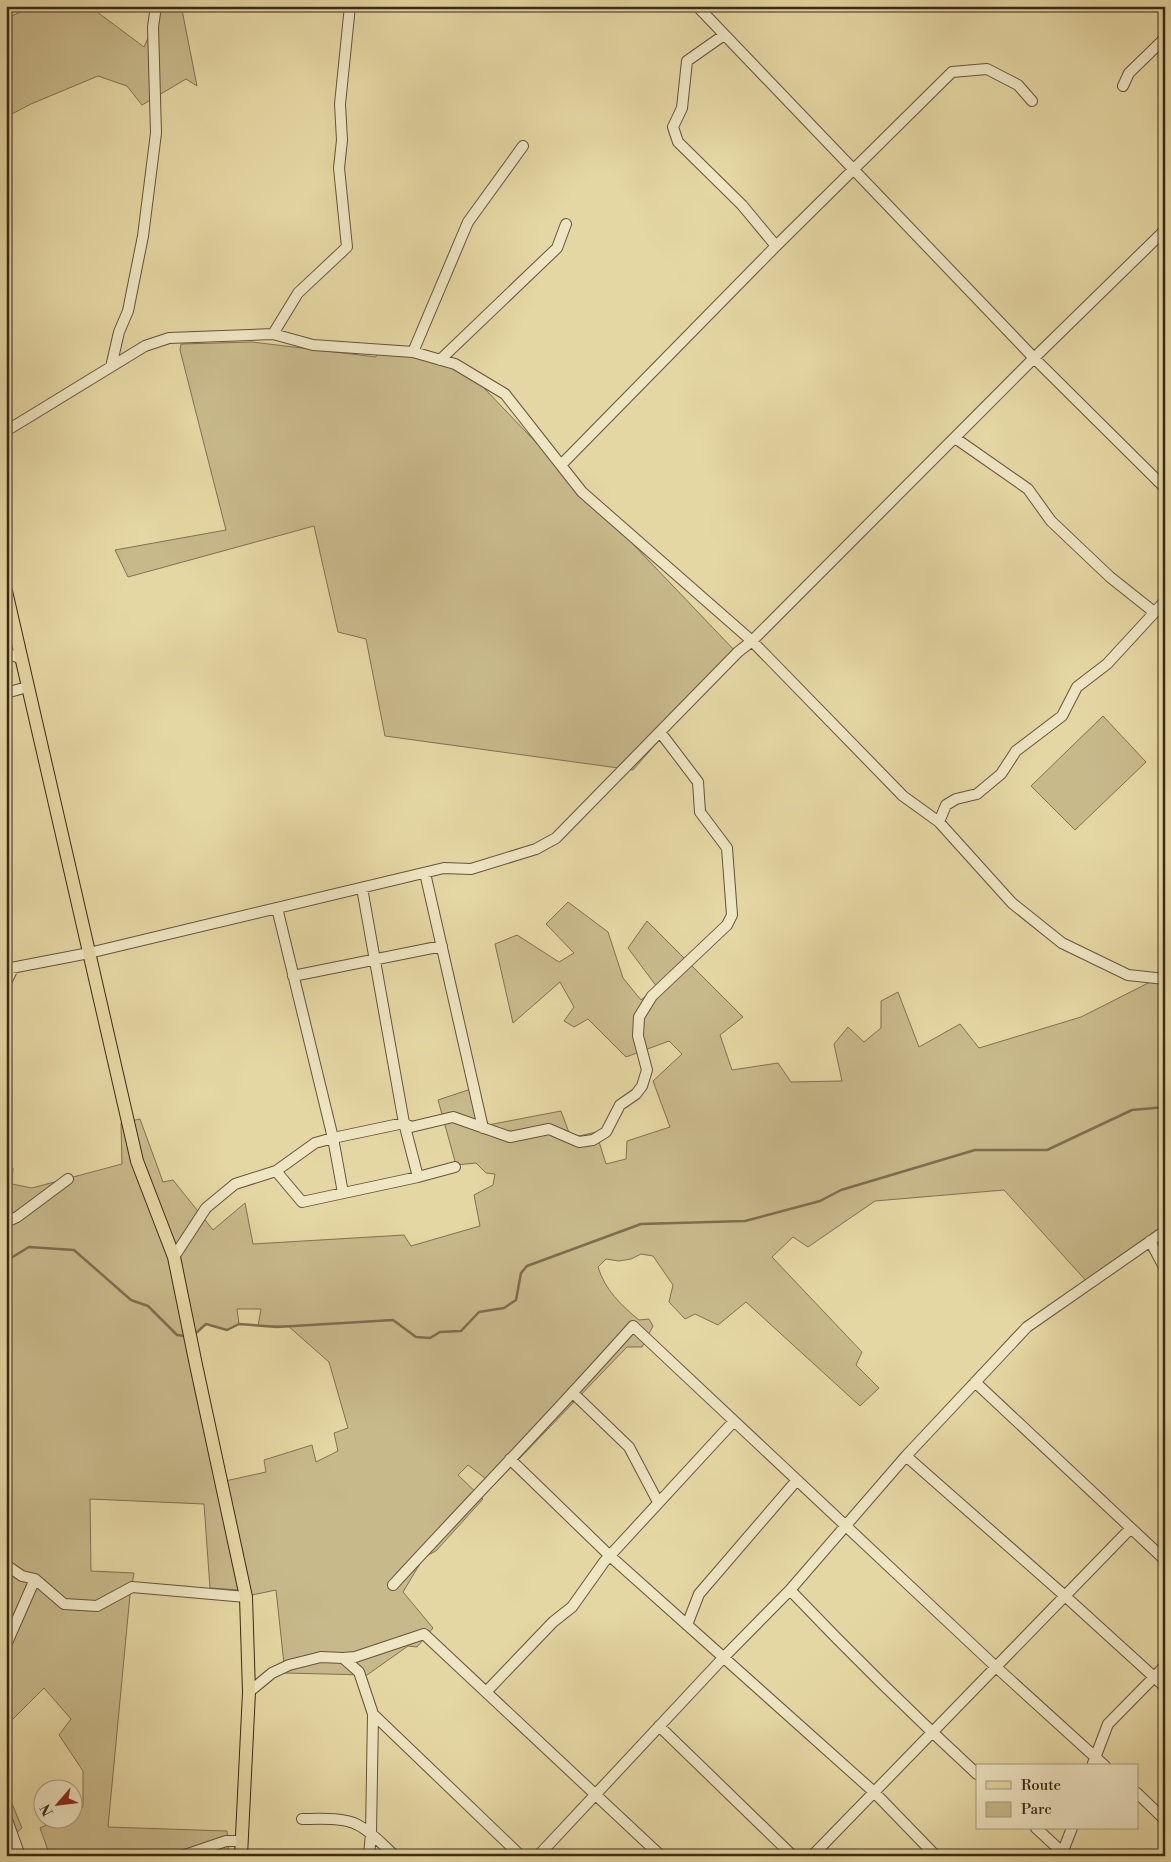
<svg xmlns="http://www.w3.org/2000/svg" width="1171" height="1862" font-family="'Libre Bodoni',serif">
	<rect width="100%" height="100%" fill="#e5d7a3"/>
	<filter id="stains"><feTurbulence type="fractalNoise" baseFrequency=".004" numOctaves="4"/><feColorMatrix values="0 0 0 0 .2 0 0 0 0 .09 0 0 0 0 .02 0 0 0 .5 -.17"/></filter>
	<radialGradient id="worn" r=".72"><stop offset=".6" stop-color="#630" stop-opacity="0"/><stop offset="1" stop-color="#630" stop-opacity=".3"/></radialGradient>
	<path fill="#c8b98b" stroke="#807151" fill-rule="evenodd" d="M35,6H89L144,47L153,27L156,6H177L182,10L197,86L186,79L142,105L127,86L98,76L31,104L6,117V12L9,17Z
		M252,342L376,357L377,350L455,364L483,381L484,388L736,652L633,770L385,736L366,639L338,632L314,526L128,577L115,550L226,530L180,350L181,344Z
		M1103,716L1146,762L1075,830L1031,786Z
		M568,902L608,932L623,978L641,1000L657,987L628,948L647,921L743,1017L720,1035L732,1070L778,1063L791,1082L842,1081L834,1044L848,1027L864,1042L881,1028V1001L898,992L919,1047L960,1024L979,1048L1081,1017L1158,978L1165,979V1231L1089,1284L1004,1190L875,1201L808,1247L793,1237L772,1257L862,1352L856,1365L879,1388L860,1406L746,1302L718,1325L695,1314L685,1319L669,1302L673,1285L653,1256L641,1254L631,1259L619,1261L606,1259L598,1267C605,1290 621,1305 639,1320L649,1319L653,1326L642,1347H627L494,1485L468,1465L458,1475L483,1499L436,1551L424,1557L403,1592L433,1628L417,1647L408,1646L367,1675L285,1673L276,1590L252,1595L239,1590L210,1588L204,1504L90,1499L91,1571L134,1573L130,1595L108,1827L227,1831L229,1856H50L40,1828L57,1820H72L73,1812L83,1807V1771L59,1735L71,1719L44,1688L6,1726V1170L13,1168L12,1184L32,1188L122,1164L121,1123L140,1119L163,1182L173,1180L213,1230L245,1203L253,1244L404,1235L411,1246L480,1226L474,1195L493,1185L495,1174L486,1173L476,1163L456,1165L438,1100L477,1087L488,1125L561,1111L571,1138L596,1132L606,1164L626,1159L627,1141L670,1127L653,1081L682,1054L669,1041L626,1057L588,1019L574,1027L564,1021L574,1007L560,982L513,1023L495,944L517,935L559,962L574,953L546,924ZM237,1309H261L258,1326H288L329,1362L348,1428L334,1433L338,1451L316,1462L312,1445L264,1460L266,1472L216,1483L196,1333L206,1324L227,1330L239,1324Z
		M6,1789L22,1828L10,1838L6,1835Z"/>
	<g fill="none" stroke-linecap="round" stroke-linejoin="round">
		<path stroke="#7d6e4e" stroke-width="2.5" d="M6,1261L29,1247L74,1250L131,1300L148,1306L177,1335L185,1336
			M196,1333L206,1324L227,1330L239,1324L277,1327L393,1320L416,1337L430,1338L440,1332L461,1331L479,1312L504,1308L516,1300L521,1273L527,1266L641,1224L745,1221L820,1201L841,1190L975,1150H1047L1132,1110L1165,1107"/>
		<g stroke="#64543a" stroke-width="12">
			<path id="minor" d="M697,6L1034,358L1165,488
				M724,35L687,61L682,108L673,127L678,142L742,205L776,246
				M1123,86L1129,73L1165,38
				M273,334L298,293L347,247L339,168L342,140L340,104L350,6
				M413,352L468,222L523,146
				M440,360L557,248L566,224
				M111,367L119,332L128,311L143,236L156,133L153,27L156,6
				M6,431L145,346L169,338L273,334L313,345L413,352L455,364L505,394L582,492L752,641L903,796L939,822L1012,903L1062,943L1128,975L1165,979
				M955,438L1028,489L1051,521L1110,577L1154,612
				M561,465L776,246L952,72L987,69L1018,85L1032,101
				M6,653L20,658
				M6,693L27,687
				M939,822L946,805L956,799L977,794L1001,774L1016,751L1062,716L1077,687L1107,664L1165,601
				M425,873L483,1128
				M362,888L404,1123L418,1177
				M277,908L333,1138L343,1193
				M6,969L89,953L444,868L471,869L536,849L556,838L738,652L752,641L1034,358L1165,230
				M293,976L442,946
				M6,983L13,968
				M6,1046V1070
				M276,1171L302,1202L418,1177L455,1167
				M6,1222L17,1217L68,1179
				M1150,1241L1165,1269
				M174,1257L206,1208L235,1184L276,1171L315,1143L333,1138L404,1123L411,1127L453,1117L510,1137L549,1129L579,1142L593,1140L606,1132L620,1105L636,1094L642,1086L647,1070L638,1036L639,1017L652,996L727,925L732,915L727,848L700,812L698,782L660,732
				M975,1382L1165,1560
				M574,1394L629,1447L658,1502
				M906,1456L1065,1596L1165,1687
				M510,1459L610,1556L874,1792L936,1856
				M6,1565L22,1576L35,1579L64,1604L97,1606L132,1587L246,1597
				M393,1585C473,1498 555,1414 633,1326L996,1667L1105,1766
				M790,1590C851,1654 913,1715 977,1774
				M687,1625L699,1594L797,1480
				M6,1645L35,1579
				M343,1658L359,1672L373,1714L371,1833L369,1856
				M249,1692L272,1673L289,1665L321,1657L343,1658L355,1657L424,1634L661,1856
				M486,1692L553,1622L572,1607L604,1562L734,1421
				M373,1714L521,1856
				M659,1726L793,1856
				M1092,1766L1108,1724L1165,1666
				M1137,1793L1165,1820
				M6,1817L20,1856
				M302,1819C318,1819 343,1817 358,1825C372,1832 383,1845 395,1856
				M1036,1828L1062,1852
				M182,1856L226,1841H241
				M538,1856L724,1657L790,1590L906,1456L1027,1327L1165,1231
				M812,1856L1130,1529
				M1061,1856L1072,1828"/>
		</g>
		<g stroke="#392917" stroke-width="14">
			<path id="major" d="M6,591L137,1161L174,1257L196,1365L246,1597L249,1692L241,1856"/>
		</g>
		<use href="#minor" stroke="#eee5c3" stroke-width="10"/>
		<use href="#major" stroke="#e5d7a3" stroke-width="12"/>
	</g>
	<rect width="1171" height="1862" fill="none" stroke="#e5d7a3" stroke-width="25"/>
	<rect x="8" y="8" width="1156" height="1847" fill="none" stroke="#392917" stroke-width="2.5"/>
	<rect x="12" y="12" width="1146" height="1837" fill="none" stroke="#392917"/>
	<rect x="976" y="1764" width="162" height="65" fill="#eee5c3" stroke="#a69a7e"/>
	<rect x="986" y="1781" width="25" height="8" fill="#e5d7a3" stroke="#a69a7e"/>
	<text x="1021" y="1790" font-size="15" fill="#392917">Route</text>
	<rect x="986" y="1802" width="25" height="15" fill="#c8b98b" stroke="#a69a7e"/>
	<text x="1021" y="1814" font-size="15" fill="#392917">Parc</text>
	<g transform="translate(58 1804) rotate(242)"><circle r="24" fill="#eee5c3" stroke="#a69a7e"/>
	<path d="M0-4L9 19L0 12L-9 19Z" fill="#8f2418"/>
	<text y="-8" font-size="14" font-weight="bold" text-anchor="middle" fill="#392917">N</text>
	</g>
	<rect width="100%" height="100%" filter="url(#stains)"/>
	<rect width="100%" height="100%" fill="url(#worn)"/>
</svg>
